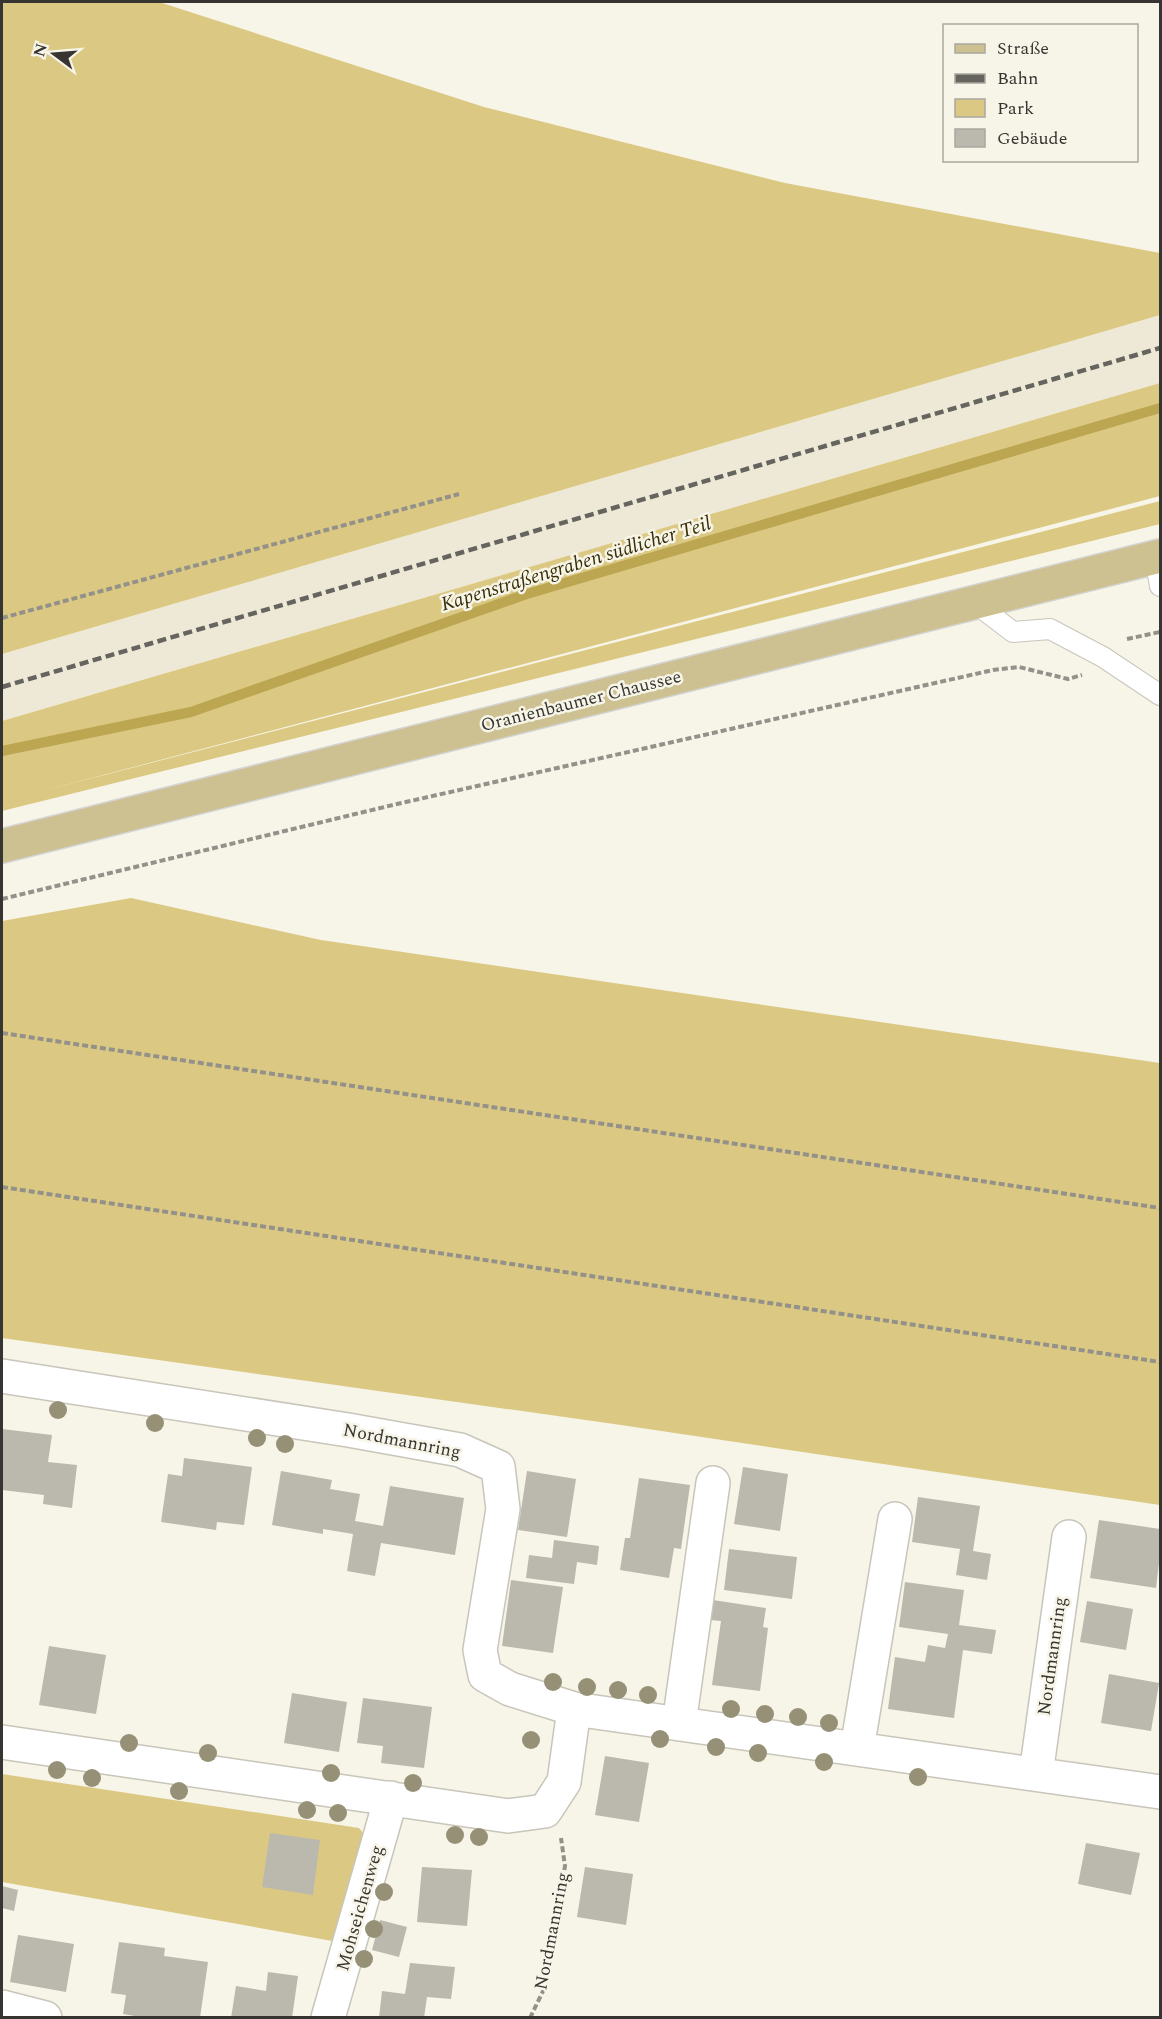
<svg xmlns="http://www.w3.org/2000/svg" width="1162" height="2019" font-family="Spectral,serif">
	<rect width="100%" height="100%" fill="#f7f4e8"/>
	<path fill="#ede9d6" d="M1160,315V383L2,721V654Z"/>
	<path fill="#dbc983" d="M2,2H159L484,107L785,183L1160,253V315L2,654Z
		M1160,383V496L35,793L1160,501V524L2,811V721Z
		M131,898L321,940L1160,1063V1505L621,1425L2,1338V921Z
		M2,1774L359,1828L364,1834L338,1942L2,1882Z"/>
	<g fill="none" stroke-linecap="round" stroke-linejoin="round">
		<path stroke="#bca651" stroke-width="10" d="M2,751L191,712L527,594L1160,408"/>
	</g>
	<path fill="#bbb8ad" d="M2,1429L52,1435L48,1462L77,1465L72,1508L43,1504L44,1495L2,1490Z
		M184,1458L252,1467L244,1525L217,1522L216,1530L161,1522L168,1474L182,1476Z
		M743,1467L788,1474L780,1531L734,1524Z
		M281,1471L332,1480L330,1489L360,1494L355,1521L383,1526L390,1486L464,1498L455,1555L381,1543L375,1576L347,1571L353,1534L323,1529V1534L272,1525Z
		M527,1471L576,1479L567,1537L518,1530Z
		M639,1478L690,1485L681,1549L674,1548L669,1578L620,1570L625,1538H630Z
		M918,1497L980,1506L973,1551L991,1554L987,1580L956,1575L960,1549L912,1542Z
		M1099,1520L1160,1529V1555L1156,1588L1090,1578Z
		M554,1540L599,1546L597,1565L577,1562L574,1584L526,1578L529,1555L552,1558Z
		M729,1549L797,1557L792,1599L724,1590Z
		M511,1580L563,1587L553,1653L502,1646Z
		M905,1582L964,1590L959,1625L996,1630L992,1654L963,1650L954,1718L888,1709L895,1657L925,1662L928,1645L945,1648L948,1634L899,1627Z
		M713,1600L766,1608L763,1627L768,1628L760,1691L712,1685L721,1621L710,1620Z
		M1087,1601L1133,1609L1126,1650L1080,1642Z
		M49,1646L106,1655L96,1714L39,1705Z
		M1109,1674L1159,1683L1151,1731L1101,1723Z
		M292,1693L347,1702L339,1752L284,1743Z
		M363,1698L432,1707L424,1768L381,1763L383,1746L357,1743Z
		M605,1756L649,1763L639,1822L595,1815Z
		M270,1833L320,1840L313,1895L262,1887Z
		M1086,1843L1140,1853L1131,1895L1078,1884Z
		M422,1867L472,1870L467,1926L417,1922Z
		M585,1867L633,1874L626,1925L577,1917Z
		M2,1886L18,1890L14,1911L2,1908Z
		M380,1920L407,1927L399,1957L372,1950Z
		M18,1935L74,1944L66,1992L10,1982Z
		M119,1942L165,1948L164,1956L208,1962L200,2018H146L123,2014L126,1995L111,1993Z
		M410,1963L455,1967L451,1999L427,1997L424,2018H379L382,1991L405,1994Z
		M268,1972L298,1976L292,2018H231L236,1986L266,1991Z"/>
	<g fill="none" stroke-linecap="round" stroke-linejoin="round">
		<g stroke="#c8c5ba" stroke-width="22">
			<path id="lane" d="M1155,558L1160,586
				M975,603L1013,632L1050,629L1103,657L1160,695"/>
		</g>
		<g stroke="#c8c5ba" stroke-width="36">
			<path id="street" d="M2,1376L348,1430L460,1450L498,1467L503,1509L480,1650L485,1675L510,1689L574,1709L1160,1792
				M679,1724L713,1483
				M2,1742L508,1816L545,1811L564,1782L574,1709
				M857,1749L895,1519
				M1036,1774L1069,1537
				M2,2007L45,2018
				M328,2018L391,1798"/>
		</g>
		<g stroke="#d3d3d2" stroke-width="36">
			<path id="primary" d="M2,846L1160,556"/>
		</g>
		<path stroke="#939189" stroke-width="4" stroke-dasharray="6 3" stroke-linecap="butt" d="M2,618L459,494
			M1127,639L1160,632
			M2,899L397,804L993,670L1019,667L1068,679L1082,675
			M2,1033L1160,1208
			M2,1187L1160,1362
			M530,2018L545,1987L565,1866L561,1838"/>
		<use href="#lane" stroke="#fff" stroke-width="20"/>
		<use href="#street" stroke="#fff" stroke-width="33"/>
		<use href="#primary" stroke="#cdc091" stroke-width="33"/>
		<path stroke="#66645e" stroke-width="4.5" stroke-dasharray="9 4.5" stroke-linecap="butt" d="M2,687L1160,348"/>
	</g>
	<g fill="#969076">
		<circle cx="58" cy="1410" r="9"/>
		<circle cx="155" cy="1423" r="9"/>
		<circle cx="257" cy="1438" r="9"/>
		<circle cx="285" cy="1444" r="9"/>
		<circle cx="553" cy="1682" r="9"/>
		<circle cx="587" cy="1687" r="9"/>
		<circle cx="618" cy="1690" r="9"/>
		<circle cx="648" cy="1695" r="9"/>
		<circle cx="731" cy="1709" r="9"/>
		<circle cx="765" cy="1714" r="9"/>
		<circle cx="798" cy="1717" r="9"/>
		<circle cx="829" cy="1723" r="9"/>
		<circle cx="660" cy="1739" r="9"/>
		<circle cx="531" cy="1740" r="9"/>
		<circle cx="129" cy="1743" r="9"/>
		<circle cx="716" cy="1747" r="9"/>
		<circle cx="208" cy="1753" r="9"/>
		<circle cx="758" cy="1753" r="9"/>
		<circle cx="824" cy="1762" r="9"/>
		<circle cx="57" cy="1770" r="9"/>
		<circle cx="331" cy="1773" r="9"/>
		<circle cx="918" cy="1777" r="9"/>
		<circle cx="92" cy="1778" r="9"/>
		<circle cx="413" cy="1783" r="9"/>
		<circle cx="179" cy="1791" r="9"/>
		<circle cx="307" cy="1810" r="9"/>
		<circle cx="338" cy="1813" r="9"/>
		<circle cx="455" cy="1835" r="9"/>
		<circle cx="479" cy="1837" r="9"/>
		<circle cx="384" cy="1892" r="9"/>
		<circle cx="374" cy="1929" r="9"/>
		<circle cx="364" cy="1959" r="9"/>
	</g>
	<g text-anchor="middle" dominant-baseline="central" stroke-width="5" stroke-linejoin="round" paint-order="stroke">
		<g font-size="18" fill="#373531" stroke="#f7f4e8">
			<text transform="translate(581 701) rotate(-14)">Oranienbaumer Chaussee</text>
			<text transform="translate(402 1441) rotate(11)">Nordmannring</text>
			<text transform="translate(1052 1656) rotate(-82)">Nordmannring</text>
			<text transform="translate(360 1908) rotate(-74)">Mohseichenweg</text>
			<text transform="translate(552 1931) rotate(-79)">Nordmannring</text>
		</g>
		<g font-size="20" font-style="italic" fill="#372e07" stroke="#f7f4e8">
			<text transform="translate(576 564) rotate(-17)">Kapenstraßengraben südlicher Teil</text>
		</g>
	</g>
	<rect width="1162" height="2019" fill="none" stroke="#373531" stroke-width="6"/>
	<rect x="943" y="24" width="195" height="138" fill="#f7f4e8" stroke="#aaa89f" stroke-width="1.5"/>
	<rect x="955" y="44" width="30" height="9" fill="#cdc091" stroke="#aaa89f" stroke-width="1.5"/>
	<text x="997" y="54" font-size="18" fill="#373531">Straße</text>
	<rect x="955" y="74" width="30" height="9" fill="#66645e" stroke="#aaa89f" stroke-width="1.5"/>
	<text x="997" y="84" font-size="18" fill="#373531">Bahn</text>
	<rect x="955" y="99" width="30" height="18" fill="#dbc983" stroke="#aaa89f" stroke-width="1.5"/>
	<text x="997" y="114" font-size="18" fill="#373531">Park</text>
	<rect x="955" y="129" width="30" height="18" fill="#bbb8ad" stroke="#aaa89f" stroke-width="1.5"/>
	<text x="997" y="144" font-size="18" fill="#373531">Gebäude</text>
	<g transform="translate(54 54) rotate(286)" stroke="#f7f4e8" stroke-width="4.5" paint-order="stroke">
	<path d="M0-4.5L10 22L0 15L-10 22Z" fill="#373531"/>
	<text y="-9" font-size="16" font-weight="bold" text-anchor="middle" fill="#373531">N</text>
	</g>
</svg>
